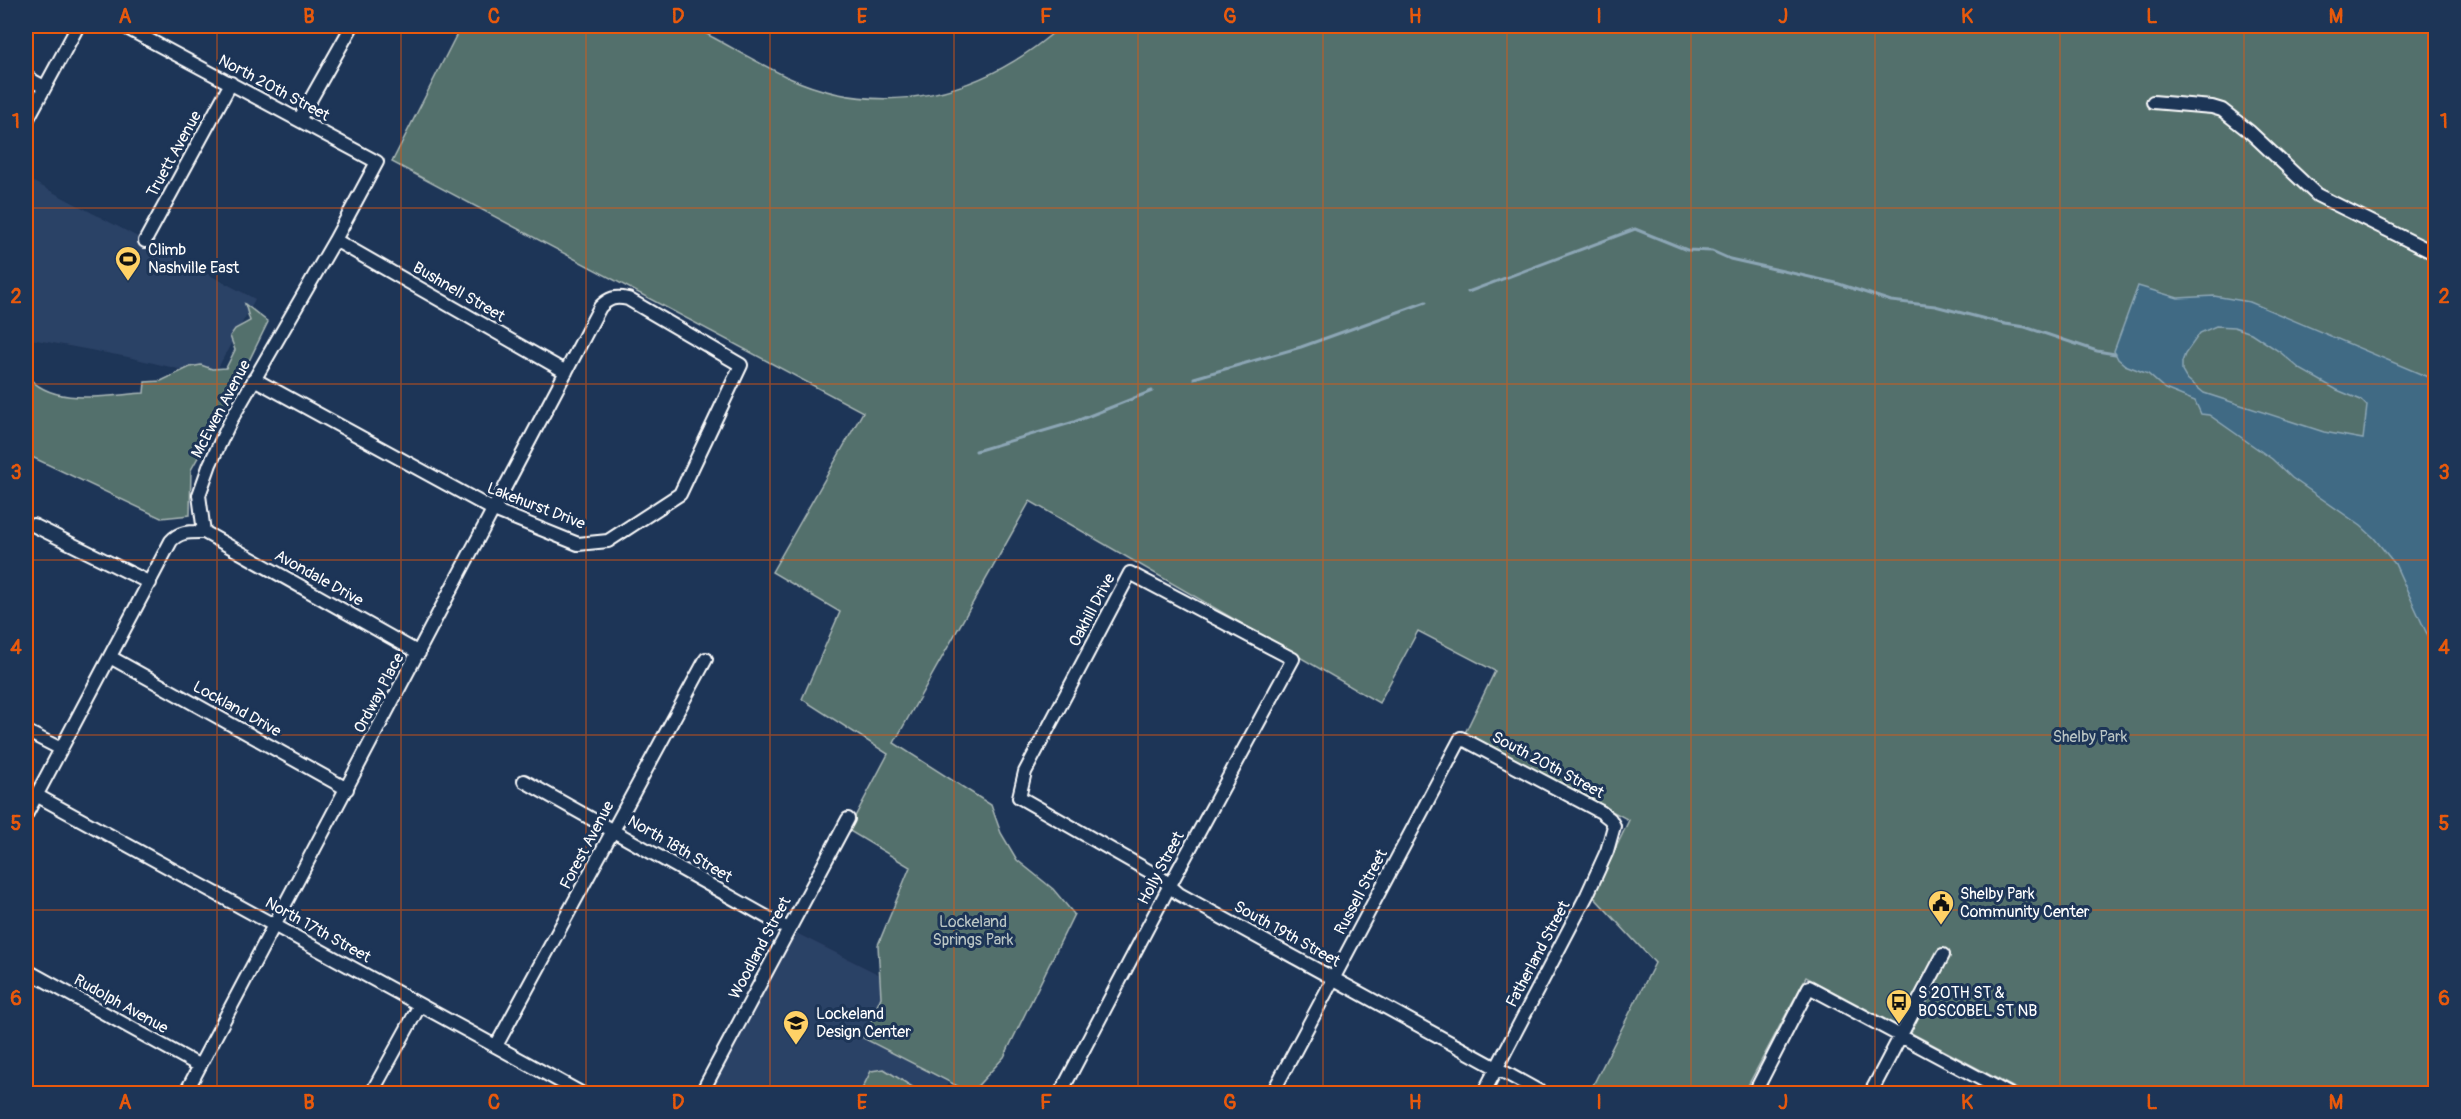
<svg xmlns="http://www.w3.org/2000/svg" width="2461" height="1119" font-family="Pangolin,sans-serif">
	<rect width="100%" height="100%" fill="#1d3557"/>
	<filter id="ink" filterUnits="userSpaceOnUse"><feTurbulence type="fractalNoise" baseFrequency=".0167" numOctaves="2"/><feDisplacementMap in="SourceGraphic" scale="12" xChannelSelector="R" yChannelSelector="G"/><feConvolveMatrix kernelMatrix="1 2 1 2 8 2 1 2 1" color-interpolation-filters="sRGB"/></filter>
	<g filter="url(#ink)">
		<path fill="#2c4266" d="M26,178L255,299L213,377L128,357L26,338Z
			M788,929L880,975L881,997L863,1038L948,1083L942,1094H701Z"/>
		<path fill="#536f6c" stroke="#a9b7b6" stroke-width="1.5" d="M461,26C518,26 574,26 630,26C645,26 676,22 690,26C698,28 706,34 714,38C738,51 762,65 787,77C884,121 984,95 1061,26H2435V1093H2024L1806,977L1744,1093H1589L1655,963L1593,896L1629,820L1465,733L1495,671L1418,631L1379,703L1030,501L894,743L991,805L1001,833L1017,860L1053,889L1074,914L1004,1057L971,1093L863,1038L881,997L878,945L910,867L848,830L888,754L802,699L840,612L772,572L863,412L392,162Z
			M245,304L268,322L244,371L239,374L226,407L191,470L190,515L161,518L32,457L26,471V374C50,408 108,395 144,393L145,382L161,381L190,367L201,365L212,369L226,368L235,350L230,336L235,329L250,321Z
			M884,1069L922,1093H862L861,1091L871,1071Z"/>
		<path fill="#3f6b84" stroke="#8ca6b5" stroke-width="1.5" fill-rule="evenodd" d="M2138,286L2178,298L2214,296L2250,302L2435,380V646L2426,632L2395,564L2374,538L2361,526L2292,478L2272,459L2209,415L2201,414L2195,401L2165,389L2148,374L2125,365L2118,359L2114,351ZM2216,326L2234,327L2251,333L2280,352L2300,369L2337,390L2361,400L2367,406L2363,439L2324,432L2204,393L2186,378L2182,371V362L2185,354L2200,333Z"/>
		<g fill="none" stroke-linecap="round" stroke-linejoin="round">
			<path stroke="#8ca6b5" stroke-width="3" d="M1468,292L1635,229L1687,250L1712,251L1730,259L1836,283L1891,301L1935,306L2005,324L2025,327L2097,351L2115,354
				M1194,378L1301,347L1426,302
				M976,451L1074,422L1152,391"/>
			<g stroke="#fff" stroke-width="16">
				<path id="minor" d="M26,77L44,87
					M2153,102L2212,107L2222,110L2250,132L2317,195L2436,254
					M299,120L352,26
					M26,122L78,26
					M335,240L566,372
					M145,241L231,83
					M33,525L150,583
					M204,532L419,653
					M110,657L347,789
					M26,731L61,749
					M524,781L788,929
					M36,795L583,1094
					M26,815L171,541C180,531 190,532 204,532L199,495L210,464L231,420L335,240L377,162L123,26
					M26,970L200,1066
					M496,1046L706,659
					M185,1094L600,307C609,298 615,296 628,299L741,365L680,494L608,541L578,544L494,510L254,379
					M371,1094L420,1005
					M701,1094L848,819
					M1060,1094L1170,885L1293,659L1130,573L1025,772L1019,797L1161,878L1179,894L1544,1094
					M1272,1094L1461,738L1601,812L1610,819L1614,826L1607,851L1587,895L1483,1094
					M1754,1094L1809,987L2009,1094
					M1870,1094L1943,955"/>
			</g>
			<use href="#minor" stroke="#1d3557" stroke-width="12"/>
		</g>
	</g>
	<path fill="none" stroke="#e8590c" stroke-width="1.5" stroke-opacity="0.55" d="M217,26V1094M401,26V1094M586,26V1094M770,26V1094M954,26V1094M1138,26V1094M1323,26V1094M1507,26V1094M1691,26V1094M1875,26V1094M2060,26V1094M2244,26V1094M26,208H2436M26,384H2436M26,560H2436M26,735H2436M26,910H2436"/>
	<defs>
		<g id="stadium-pin" transform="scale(1.35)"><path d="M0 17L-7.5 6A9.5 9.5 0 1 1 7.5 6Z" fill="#ffd166" stroke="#1d3557"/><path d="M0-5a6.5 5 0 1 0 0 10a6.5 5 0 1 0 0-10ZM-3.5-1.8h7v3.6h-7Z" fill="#111"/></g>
		<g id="civic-pin" transform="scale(1.35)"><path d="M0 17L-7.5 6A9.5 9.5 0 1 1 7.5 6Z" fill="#ffd166" stroke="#1d3557"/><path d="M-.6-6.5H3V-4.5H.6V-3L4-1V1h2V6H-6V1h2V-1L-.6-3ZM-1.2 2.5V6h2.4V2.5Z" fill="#111"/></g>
		<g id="bus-pin" transform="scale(1.35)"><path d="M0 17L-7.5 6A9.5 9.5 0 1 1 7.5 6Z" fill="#ffd166" stroke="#1d3557"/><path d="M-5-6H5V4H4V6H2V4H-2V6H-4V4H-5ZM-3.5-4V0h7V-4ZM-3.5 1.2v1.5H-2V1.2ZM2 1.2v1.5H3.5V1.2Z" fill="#111"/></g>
		<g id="school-pin" transform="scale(1.35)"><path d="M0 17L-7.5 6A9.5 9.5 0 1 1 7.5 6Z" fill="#ffd166" stroke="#1d3557"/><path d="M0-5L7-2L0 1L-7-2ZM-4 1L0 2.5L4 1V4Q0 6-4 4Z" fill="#111"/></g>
	</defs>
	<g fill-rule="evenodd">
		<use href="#stadium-pin" x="128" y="259"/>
		<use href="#civic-pin" x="1941" y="903"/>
		<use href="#bus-pin" x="1899" y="1002"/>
		<use href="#school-pin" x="796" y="1023"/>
	</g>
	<g text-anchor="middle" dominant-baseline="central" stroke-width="6" stroke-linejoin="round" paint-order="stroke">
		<g font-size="16" fill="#fff" stroke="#1d3557">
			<text transform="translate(274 88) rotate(28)">North 20th Street</text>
			<text transform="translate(174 154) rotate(-61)">Truett Avenue</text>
			<text transform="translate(459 292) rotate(30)">Bushnell Street</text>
			<text transform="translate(221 409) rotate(-62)">McEwen Avenue</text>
			<text transform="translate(536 506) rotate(21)">Lakehurst Drive</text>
			<text transform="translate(319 578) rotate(29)">Avondale Drive</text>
			<text transform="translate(1092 610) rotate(-62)">Oakhill Drive</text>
			<text transform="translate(379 693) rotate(-62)">Ordway Place</text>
			<text transform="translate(237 709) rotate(29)">Lockland Drive</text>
			<text transform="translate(1548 765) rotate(28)">South 20th Street</text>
			<text transform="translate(587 845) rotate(-62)">Forest Avenue</text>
			<text transform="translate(680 849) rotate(30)">North 18th Street</text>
			<text transform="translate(1161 868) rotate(-62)">Holly Street</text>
			<text transform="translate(1361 892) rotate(-62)">Russell Street</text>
			<text transform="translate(318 930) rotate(29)">North 17th Street</text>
			<text transform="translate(1287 934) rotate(29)">South 19th Street</text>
			<text transform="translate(760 948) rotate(-62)">Woodland Street</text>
			<text transform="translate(1538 954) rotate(-62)">Fatherland Street</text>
			<text transform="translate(121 1004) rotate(29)">Rudolph Avenue</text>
		</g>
		<g font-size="16" fill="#fff" stroke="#1d3557" text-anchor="start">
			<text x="148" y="250">Climb<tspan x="148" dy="18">Nashville East</tspan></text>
			<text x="1960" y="894">Shelby Park<tspan x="1960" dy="18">Community Center</tspan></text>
			<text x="1918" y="993">S 20TH ST &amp;<tspan x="1918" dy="18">BOSCOBEL ST NB</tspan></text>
			<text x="816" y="1014">Lockeland<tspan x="816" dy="18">Design Center</tspan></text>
		</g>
		<g font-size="16" fill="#bac5c4" stroke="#1d3557">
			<text x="2090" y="737">Shelby Park</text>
			<text x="973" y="922">Lockeland<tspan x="973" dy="18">Springs Park</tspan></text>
		</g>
	</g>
	<rect width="2461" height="1119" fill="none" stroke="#1d3557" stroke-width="66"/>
	<rect x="33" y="33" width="2395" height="1053" fill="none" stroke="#e8590c" stroke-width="2"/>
	<g font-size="20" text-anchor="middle" font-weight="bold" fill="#e8590c">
		<text x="125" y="23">A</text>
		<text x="309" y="23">B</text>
		<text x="494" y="23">C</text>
		<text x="678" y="23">D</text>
		<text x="862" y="23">E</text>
		<text x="1046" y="23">F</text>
		<text x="1230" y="23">G</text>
		<text x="1415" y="23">H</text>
		<text x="1599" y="23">I</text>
		<text x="1783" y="23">J</text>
		<text x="1967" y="23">K</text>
		<text x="2152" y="23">L</text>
		<text x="2336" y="23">M</text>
		<text x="16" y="128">1</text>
		<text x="2444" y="128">1</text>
		<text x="16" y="303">2</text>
		<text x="2444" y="303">2</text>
		<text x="16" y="479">3</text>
		<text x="2444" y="479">3</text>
		<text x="16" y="654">4</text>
		<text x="2444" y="654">4</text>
		<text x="16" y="830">5</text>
		<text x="2444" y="830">5</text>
		<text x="16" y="1005">6</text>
		<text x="2444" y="1005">6</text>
		<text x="125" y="1109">A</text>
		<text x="309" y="1109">B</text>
		<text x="494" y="1109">C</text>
		<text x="678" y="1109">D</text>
		<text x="862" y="1109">E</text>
		<text x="1046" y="1109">F</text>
		<text x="1230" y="1109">G</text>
		<text x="1415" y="1109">H</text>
		<text x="1599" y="1109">I</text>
		<text x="1783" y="1109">J</text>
		<text x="1967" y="1109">K</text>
		<text x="2152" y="1109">L</text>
		<text x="2336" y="1109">M</text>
	</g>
</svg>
